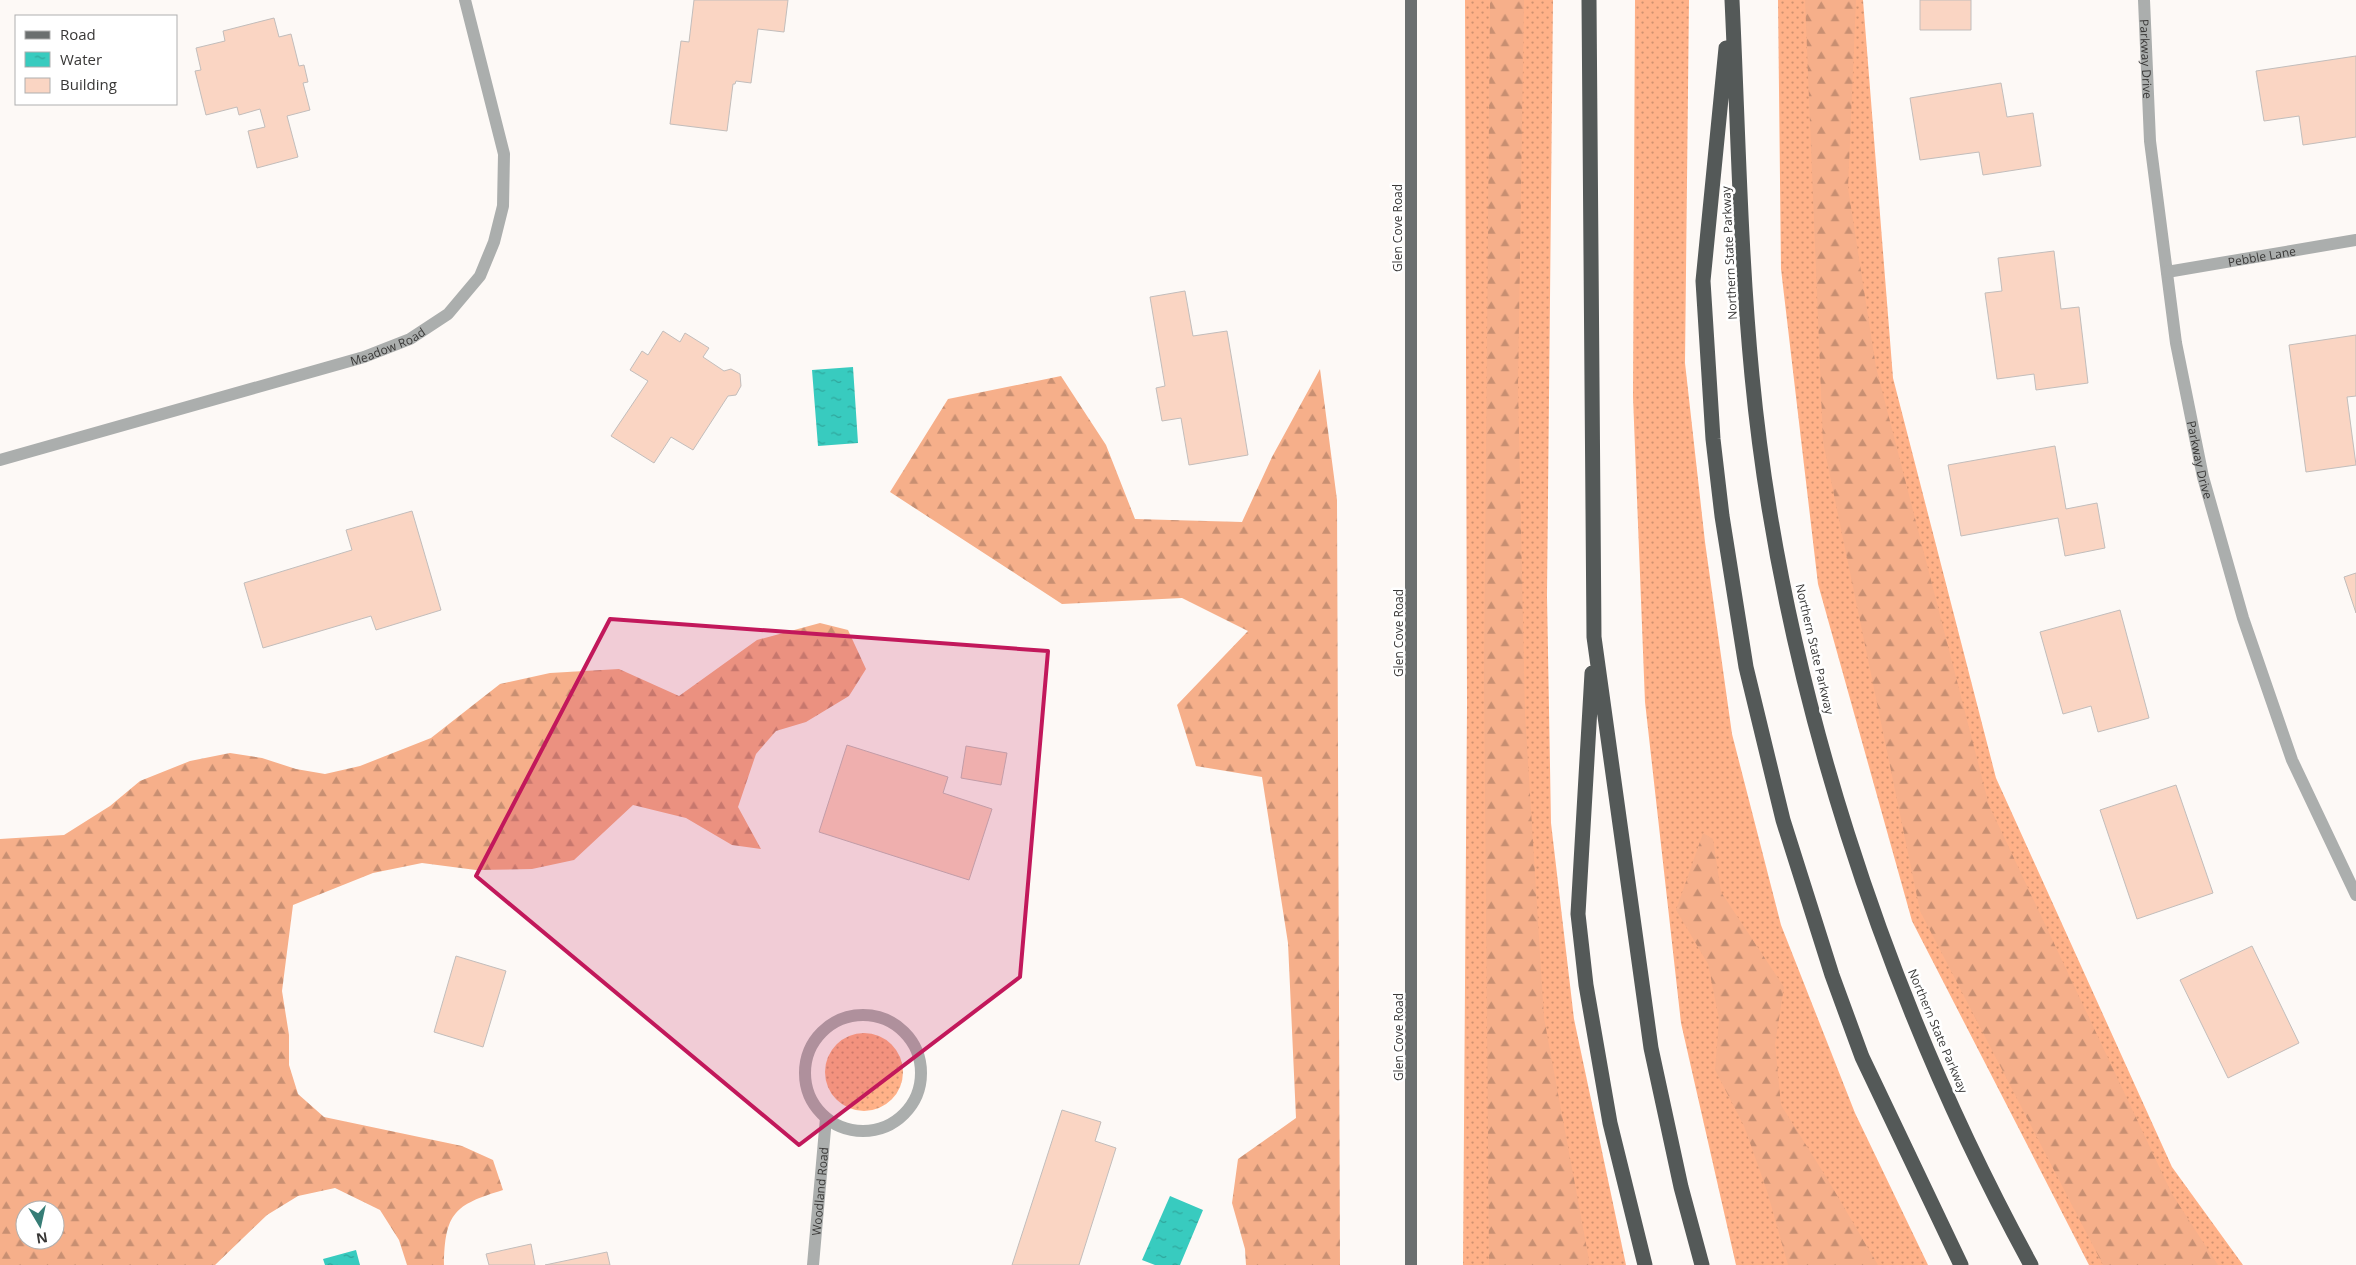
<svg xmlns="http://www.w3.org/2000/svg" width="2356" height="1265" font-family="'Open Sans',sans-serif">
	<defs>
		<pattern id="grass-dots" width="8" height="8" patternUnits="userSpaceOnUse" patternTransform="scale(1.25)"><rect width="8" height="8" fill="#ffb188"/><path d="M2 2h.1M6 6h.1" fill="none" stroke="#cf9170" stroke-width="1.8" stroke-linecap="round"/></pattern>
		<pattern id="forest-firs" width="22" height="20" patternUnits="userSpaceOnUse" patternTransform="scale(1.25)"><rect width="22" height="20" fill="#f6af8a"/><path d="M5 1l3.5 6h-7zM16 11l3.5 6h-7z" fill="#c88f72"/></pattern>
		<pattern id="water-ripples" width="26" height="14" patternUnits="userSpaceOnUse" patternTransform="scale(1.25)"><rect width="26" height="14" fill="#38cbbf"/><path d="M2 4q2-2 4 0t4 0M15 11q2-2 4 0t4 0" fill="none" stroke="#30a69c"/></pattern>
	</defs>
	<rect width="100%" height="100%" fill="#fdf9f6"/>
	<path fill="url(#grass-dots)" d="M1465,0H1553L1547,596L1551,823L1574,1019L1626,1265H1463L1467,705Z
		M1635,0H1689L1685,363L1705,542L1732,734L1781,925L1855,1113L1928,1265H1736L1681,1023L1645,702L1633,397Z
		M1778,0H1863L1893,378L1996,778L2172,1167L2243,1265H2089L1912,921L1818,584L1781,269Z
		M825 1072a39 39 0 1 1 78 0a39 39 0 1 1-78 0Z"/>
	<path fill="url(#forest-firs)" fill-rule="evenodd" d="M1490,0H1524L1518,387L1525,714L1544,1018L1590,1265H1489L1484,675Z
		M1805,0H1856L1848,188L1876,367L1989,805L2172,1194L2218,1265H2103L1920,911L1823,442Z
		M1320,369L1337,500L1340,1265H1246L1245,1249L1232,1203L1238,1159L1296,1118L1288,943L1262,777L1196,766L1177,705L1248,631L1182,598L1062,604L890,492L948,399L1061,376L1106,445L1135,519L1242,522L1272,457Z
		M820,623L848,630L866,669L849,696L806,722L776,731L756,754L738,807L761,849L732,845L686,818L633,805L574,860L532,869L476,870L422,863L373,873L293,905L282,991L289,1035V1065L298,1094L324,1117L462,1146L493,1160L503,1190C454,1205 445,1213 444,1265H407L399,1240L380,1210L335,1188L298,1196L267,1215L215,1265H0V839L64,835L110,806L140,781L190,761L230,753L262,758L296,769L325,774L360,766L431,738L500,684L550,673L619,669L679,696L757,640ZM25,1210H55V1240H25Z
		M1703,833L1713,839L1721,892L1784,987L1775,1044L1781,1105L1828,1180L1878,1265H1788L1767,1191L1744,1126L1715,1070L1719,1019L1708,964L1676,910Z"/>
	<path fill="url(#water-ripples)" d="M853,367L858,443L818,446L812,370Z
		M1170,1196L1203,1210L1180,1265H1155L1142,1260Z
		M356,1250L360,1265H325L323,1259Z"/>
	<path fill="#fad5c3" stroke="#c2bdbb" d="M694,0H788L784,32L758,29L751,83L736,81L735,84H733L727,131L670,124L681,41L689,42Z
		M1920,0H1971V30H1920Z
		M274,18L279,37L291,34L299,66L304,65L308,82L303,83L310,110L287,116L298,157L257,168L248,131L265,127L260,109L239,115L237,107L206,115L195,71L201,70L196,48L225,41L223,31Z
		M2356,56V137L2303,145L2299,116L2264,121L2256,71Z
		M2001,83L2007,117L2033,113L2041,166L1983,175L1979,152L1920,160L1910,98Z
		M2054,251L2061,309L2079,307L2088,383L2036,390L2034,374L1997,379L1985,293L2002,291L1998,258Z
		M1185,291L1193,336L1227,331L1248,455L1189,465L1181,418L1162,421L1156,388L1165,386L1150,297Z
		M663,331L680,342L685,333L709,348L703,357L724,371L731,369L740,374L741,386L736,395L728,396L693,450L671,437L654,463L611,436L648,381L630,370L642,351L648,355Z
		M2356,335V396L2347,397L2356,465L2306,472L2289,345Z
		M2055,446L2066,509L2097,503L2105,548L2065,556L2058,518L1961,536L1948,465Z
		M412,511L441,610L376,630L371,616L263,648L244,583L352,550L346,530Z
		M2356,573V613L2344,577Z
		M2120,610L2149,718L2098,732L2091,706L2063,714L2040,632Z
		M847,745L948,777L943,793L992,809L969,880L819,832Z
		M966,746L1007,753L1001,785L961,778Z
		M2176,785L2213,893L2137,919L2100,810Z
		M2252,946L2299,1043L2228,1078L2180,980Z
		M456,956L506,971L483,1047L434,1032Z
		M1062,1110L1101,1122L1095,1141L1116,1148L1079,1265H1012Z
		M531,1244L535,1265H489L486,1254Z
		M607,1252L610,1265H545Z"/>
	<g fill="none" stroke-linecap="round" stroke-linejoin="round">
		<g stroke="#abaead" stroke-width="12">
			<path id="s1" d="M2144,0L2150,141L2176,343L2203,477L2243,618L2292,760L2356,895"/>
			<path id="s2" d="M2167,272L2356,240"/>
			<path id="s3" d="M0,460L364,357L410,339L448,314L480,276L494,242L503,206L504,154L465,0"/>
			<circle cx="863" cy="1073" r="58"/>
			<path id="s4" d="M813,1265L826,1118"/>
		</g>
		<path stroke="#6b6f6f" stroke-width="12" d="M1411,0V1265"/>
		<path stroke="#545958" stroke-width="15" d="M1589,0L1594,637L1651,1048L1681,1187L1702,1265
			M1732,0C1738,125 1740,251 1752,376C1781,680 1885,998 2031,1265
			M1726,48L1703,281L1713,439L1722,516L1746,667L1783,820L1832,975L1862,1057L1961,1265
			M1592,673L1578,914L1586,985L1610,1123L1645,1265"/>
	</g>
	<path fill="#c2185b" fill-opacity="0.2" stroke="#c2185b" stroke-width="4" stroke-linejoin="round" d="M610,619L1048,651L1020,977L799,1145L476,876Z"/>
	<g text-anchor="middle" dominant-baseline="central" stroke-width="5" stroke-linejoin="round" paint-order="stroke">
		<g font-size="12" fill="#383736" stroke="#fff">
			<text stroke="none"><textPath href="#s1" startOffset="59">Parkway Drive</textPath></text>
			<text transform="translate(1397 228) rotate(-90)">Glen Cove Road</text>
			<text transform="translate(1729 253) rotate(-93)">Northern State Parkway</text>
			<text stroke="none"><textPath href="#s2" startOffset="96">Pebble Lane</textPath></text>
			<text stroke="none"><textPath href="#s3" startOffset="404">Meadow Road</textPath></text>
			<text stroke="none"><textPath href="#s1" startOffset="464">Parkway Drive</textPath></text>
			<text transform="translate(1398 633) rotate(-90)">Glen Cove Road</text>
			<text transform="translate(1815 649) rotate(77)">Northern State Parkway</text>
			<text transform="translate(1938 1031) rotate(67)">Northern State Parkway</text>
			<text transform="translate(1398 1037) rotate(-90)">Glen Cove Road</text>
			<text stroke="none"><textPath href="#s4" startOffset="74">Woodland Road</textPath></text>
		</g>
	</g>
	<rect x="15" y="15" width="162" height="90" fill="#ffffff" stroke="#afafaf"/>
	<rect x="25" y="31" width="25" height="8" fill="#6b6f6f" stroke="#afafaf"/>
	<text x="60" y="40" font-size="15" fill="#383736">Road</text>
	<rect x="25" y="52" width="25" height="15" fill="url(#water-ripples)" stroke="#afafaf"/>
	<text x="60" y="65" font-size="15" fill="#383736">Water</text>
	<rect x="25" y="78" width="25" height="15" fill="#fad5c3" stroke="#afafaf"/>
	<text x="60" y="90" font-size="15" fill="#383736">Building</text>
	<g transform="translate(40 1225) rotate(171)"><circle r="24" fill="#ffffff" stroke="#afafaf"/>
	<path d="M0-4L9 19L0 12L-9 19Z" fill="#367d76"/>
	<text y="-8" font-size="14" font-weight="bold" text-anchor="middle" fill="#383736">N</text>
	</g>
</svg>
